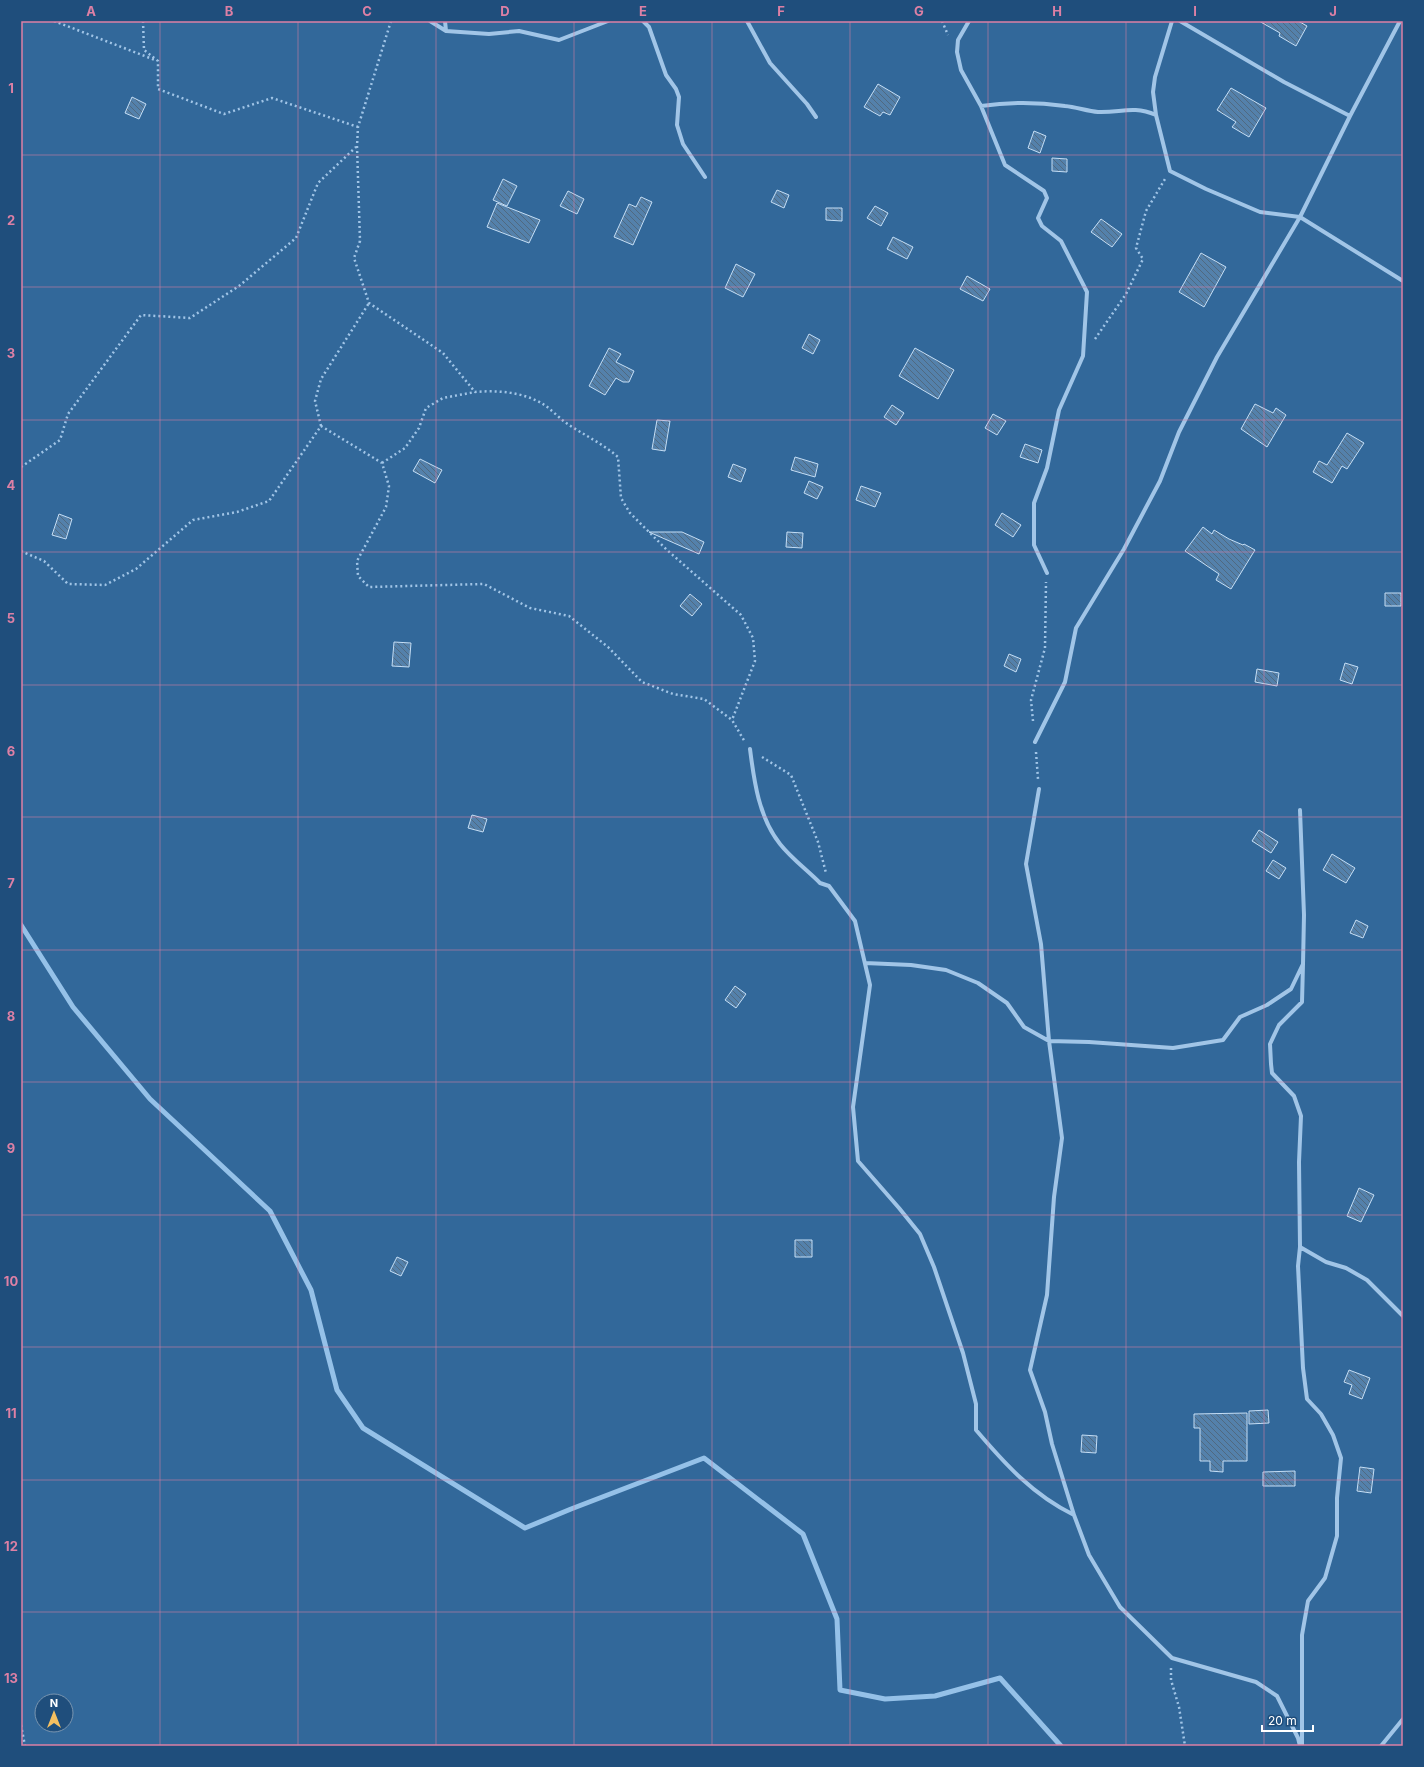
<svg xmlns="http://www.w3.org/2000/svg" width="1424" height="1767" font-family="Inter,sans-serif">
	<defs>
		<pattern id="building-back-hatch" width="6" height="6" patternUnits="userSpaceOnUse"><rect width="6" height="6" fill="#5481ab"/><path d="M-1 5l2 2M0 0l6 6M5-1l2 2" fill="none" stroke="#506980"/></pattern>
	</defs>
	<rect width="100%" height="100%" fill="#1f4e7c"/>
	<path fill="#32689a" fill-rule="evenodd" d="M21,21H1403V1746H21ZM42,1701H66V1725H42Z"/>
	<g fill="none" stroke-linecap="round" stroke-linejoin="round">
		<path stroke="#95c1e8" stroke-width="5" d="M21,925L73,1007L150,1099L270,1211L311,1290L337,1390L363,1428L525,1528L571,1509L704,1458L803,1534L837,1619L840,1690L885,1699L935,1696L1000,1678L1061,1746"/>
	</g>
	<path fill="url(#building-back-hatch)" stroke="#c5def5" d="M1259,21H1298L1307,26L1296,46L1279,36L1280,33Z
		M878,84L900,97L890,115L883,112L880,116L864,107Z
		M1231,88L1266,108L1249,137L1232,127L1236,122L1217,110Z
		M132,97L146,104L139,119L125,113Z
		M1034,131L1046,136L1040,153L1028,148Z
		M1052,158L1067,159V172L1052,171Z
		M503,179L517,186L507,206L493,200Z
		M777,190L789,195L784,208L771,202Z
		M568,191L584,199L577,214L560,206Z
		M641,197L652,202L633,245L614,237L629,204L636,207Z
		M497,203L540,220L529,243L487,227Z
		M875,206L888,213L881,226L867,218Z
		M826,208H842V221L826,220Z
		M1101,219L1122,234L1112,247L1091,232Z
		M893,237L913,247L907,259L887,249Z
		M1201,253L1226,267L1204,307L1179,292Z
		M736,264L755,274L743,297L725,288Z
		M967,276L990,289L983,301L960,289Z
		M809,334L820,340L813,354L802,348Z
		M609,348L621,354L616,362L634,371L629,382H623L616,378L605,395L589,386Z
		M915,348L954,370L938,399L899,376Z
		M1255,404L1273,413L1276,408L1286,415L1267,447L1241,429Z
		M892,405L904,413L896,425L884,417Z
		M993,414L1006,421L997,435L985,428Z
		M657,420L670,421L665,451L652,449Z
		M1347,433L1364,443L1347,469L1342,466L1332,483L1313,472L1319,461L1327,465Z
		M1025,444L1042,450L1038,463L1020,457Z
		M795,457L818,464L815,477L791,470Z
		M420,459L442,470L435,483L413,471Z
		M733,464L746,469L741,482L728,477Z
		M809,481L823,487L817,499L804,493Z
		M861,486L881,493L875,507L856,500Z
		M1002,513L1021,525L1013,537L995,525Z
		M59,514L72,519L66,539L52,535Z
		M1203,527L1212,534L1214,530L1229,539L1243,545L1244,544L1255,550L1231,589L1216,580L1219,574L1185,551Z
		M649,532H682L704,542L699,554Z
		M787,532L803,533L802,548L786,547Z
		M1385,593H1401V606H1385Z
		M690,594L702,604L692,616L680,606Z
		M394,642L411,643L409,667L392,666Z
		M1009,654L1021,659L1016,672L1004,666Z
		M1345,663L1358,667L1352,684L1340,680Z
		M1257,669L1279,673L1277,686L1255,682Z
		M472,815L487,819L483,832L468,828Z
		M1259,830L1278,842L1271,853L1252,841Z
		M1332,854L1355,868L1346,883L1323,870Z
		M1273,860L1286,868L1279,879L1266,871Z
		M1356,920L1368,926L1363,938L1350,933Z
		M735,986L746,994L736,1008L725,1000Z
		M1359,1188L1374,1195L1361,1222L1347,1216Z
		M795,1240H812V1257H795Z
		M397,1257L408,1262L401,1276L390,1271Z
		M1349,1370L1370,1378L1362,1399L1349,1394L1352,1385L1344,1382Z
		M1268,1410L1269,1423L1249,1424V1411Z
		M1247,1413V1461H1223V1472L1210,1471V1461H1200V1428H1194V1414Z
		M1082,1435L1097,1436L1096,1453L1081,1452Z
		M1360,1467L1374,1469L1371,1493L1357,1491Z
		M1295,1471V1486H1263V1472Z"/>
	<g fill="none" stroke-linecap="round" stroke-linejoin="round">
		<path stroke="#a1c5e7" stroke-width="2.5" stroke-dasharray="2 3" stroke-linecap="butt" d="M54,21L155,60
			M143,21L144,50L158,61V89L224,114L272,98L358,127
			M391,21L358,127L357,146L360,241L354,258L369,303L443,353L475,392C497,390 523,392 543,404C552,410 560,419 569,425C586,436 603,444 618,457L621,498L630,513L667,550L741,615L753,638L755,661L732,720
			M942,21L948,35
			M1095,339L1126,294L1143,259L1136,248L1146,211L1165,179
			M321,426L315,401L321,379L369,303
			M382,463L405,448L419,428L426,408L443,398L475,392
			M21,467L60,440L68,414L141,315L190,318L239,286L296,238L318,183L356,147
			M21,551L44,561L68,584L105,585L136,569L193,520L237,512L269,501L321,426L382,463L389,486L386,507L357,561L358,576L369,587L484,584L530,608L569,616L608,647L642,682L673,694L704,699L732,720L745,742
			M1033,721L1031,700L1045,648L1046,582
			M1036,752L1038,779
			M762,757L791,775L818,842L826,873
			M1171,1668V1680L1179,1707L1185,1746
			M21,1725L25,1746"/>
		<path stroke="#a1c5e7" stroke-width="4" d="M430,21L446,31L489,34L519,31L559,40L608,21
			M445,21L446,31
			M643,21L649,27L666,75L676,89L679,97L677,125L683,144L705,177
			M747,21L770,63L807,104L816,117
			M969,21L958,40L957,52L961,70L981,106L1005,165L1044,191L1047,198L1038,218L1042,226L1061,241L1087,292L1083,356L1059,410L1047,468L1034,503V545L1047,573
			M1180,21L1284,82L1350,116
			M981,106C1009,102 1037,102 1065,106C1076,107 1087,111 1098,112C1121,113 1132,105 1156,115L1170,171L1206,189L1260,212L1300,217L1403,281
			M1156,115L1153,92L1155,77L1172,21
			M1035,742L1065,682L1076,628L1124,549L1160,481L1179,432L1217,357L1300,217L1350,116L1400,21
			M750,749C754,781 759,818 780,844C791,858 807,870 820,883L829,886L855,921L870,985L853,1107L858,1161L899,1208L920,1234L934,1267L963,1353L976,1404V1430C1005,1464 1033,1495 1074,1515L1089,1555L1120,1607L1172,1658L1256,1682L1277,1696L1298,1738L1300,1746
			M1039,789L1026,864L1041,944L1049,1041L1062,1138L1054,1197L1047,1295L1030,1370L1045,1412L1052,1444L1074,1515
			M865,963L911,965L946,970L978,983L1007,1003L1024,1027L1049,1041L1089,1042L1173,1048L1223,1040L1240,1017L1267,1005L1291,989L1303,964L1304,915L1300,810
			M1300,1247L1326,1262L1346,1268L1367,1280L1403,1316
			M1302,1746V1635L1308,1601L1325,1578L1337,1536V1498L1341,1458L1333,1435L1321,1414L1307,1399L1303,1368L1298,1266L1300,1247L1299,1162L1301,1116L1294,1096L1272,1073L1271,1064L1270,1044L1279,1025L1302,1002L1303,964
			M1381,1746L1403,1719"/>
	</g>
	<path fill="none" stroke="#dd80a5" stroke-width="1" stroke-opacity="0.55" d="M160,21V1746M298,21V1746M436,21V1746M574,21V1746M712,21V1746M850,21V1746M988,21V1746M1126,21V1746M1264,21V1746M21,155H1403M21,287H1403M21,420H1403M21,552H1403M21,685H1403M21,817H1403M21,950H1403M21,1082H1403M21,1215H1403M21,1347H1403M21,1480H1403M21,1612H1403"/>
	<rect width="1424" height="1767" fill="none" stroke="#1f4e7c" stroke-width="44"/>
	<g transform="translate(54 1713)"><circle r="19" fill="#1f4e7c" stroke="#7995b0"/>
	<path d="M0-3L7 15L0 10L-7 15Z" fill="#f5c061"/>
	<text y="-6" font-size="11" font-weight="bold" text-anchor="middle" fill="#ffffff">N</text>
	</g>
	<path d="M1262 1725v6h51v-6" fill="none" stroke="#ffffff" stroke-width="2"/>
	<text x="1268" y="1725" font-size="12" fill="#ffffff" stroke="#1f4e7c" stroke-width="3" paint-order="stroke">20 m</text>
	<rect x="22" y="22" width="1380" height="1723" fill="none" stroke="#dd80a5" stroke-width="1.5"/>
	<g font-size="13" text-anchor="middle" font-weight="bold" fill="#dd80a5">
		<text x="91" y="16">A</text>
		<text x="229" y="16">B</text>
		<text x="367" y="16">C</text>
		<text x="505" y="16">D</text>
		<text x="643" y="16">E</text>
		<text x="781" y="16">F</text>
		<text x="919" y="16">G</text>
		<text x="1057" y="16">H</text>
		<text x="1195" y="16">I</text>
		<text x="1333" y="16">J</text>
		<text x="11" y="93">1</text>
		<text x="11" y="225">2</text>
		<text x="11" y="358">3</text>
		<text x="11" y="490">4</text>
		<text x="11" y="623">5</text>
		<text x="11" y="756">6</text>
		<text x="11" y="888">7</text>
		<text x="11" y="1021">8</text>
		<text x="11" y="1153">9</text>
		<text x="11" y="1286">10</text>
		<text x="11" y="1418">11</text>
		<text x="11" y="1551">12</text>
		<text x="11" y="1683">13</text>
	</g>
</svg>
